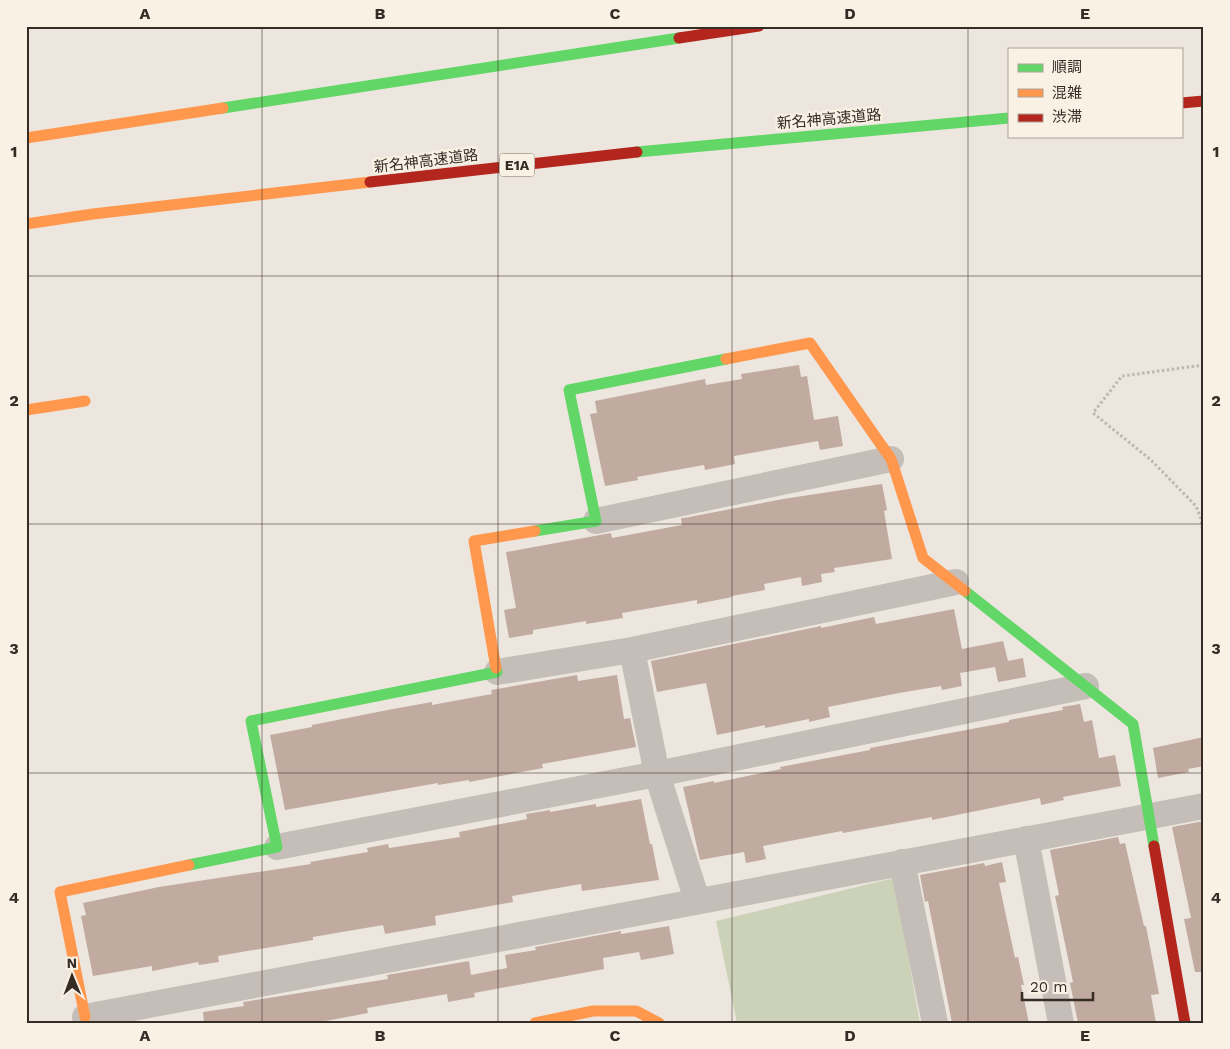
<svg xmlns="http://www.w3.org/2000/svg" width="1230" height="1049" font-family="'Work Sans','Noto Sans JP',sans-serif">
	<rect width="100%" height="100%" fill="#ece6df"/>
	<path fill="#ccd2b8" d="M894,878L920,1023H737L716,921Z"/>
	<path fill="#c1aa9f" d="M799,365L801,377L807,376L814,420L838,416L843,446L820,450L818,441L734,456L735,464L705,470L704,465L637,477L638,480L605,486L590,414L597,413L595,401L705,379L706,385L742,379L741,374Z
		M882,484L887,510L884,511L892,559L834,568L835,572L821,574L822,582L802,586L801,577L764,584L765,590L732,596V597L697,604V600L622,613L623,618L586,624V621L533,630V634L509,638L504,610L516,608L506,552L611,533L612,538L682,525L681,518H684L783,499Z
		M954,609L962,649L1003,641L1008,661L1023,658L1026,677L998,682L995,667L960,673L962,686L942,690L941,686L899,693L828,707L830,717L809,722V719L765,728V725L717,735L706,683L657,692L651,661L821,626V628L874,617L876,624Z
		M577,675L578,681L617,675L624,719L630,718L636,747L542,764L543,768L469,782V780L438,785V783L285,810L270,735L312,727V725L393,709L432,702V705L492,694L491,690Z
		M1080,704L1084,722L1092,720L1099,758L1115,755L1121,786L1063,797L1064,800L1041,805L1040,798L932,820V817L843,833L842,831L763,846L766,859L746,863L744,852L700,860L683,787L714,781V783L781,769L780,767L870,750V748L1009,722V720L1063,710L1062,707Z
		M1204,737V766L1188,769L1189,772L1158,778L1153,748Z
		M641,799L650,844H652L659,880L582,891L581,884L512,896L513,902L435,916L436,925L385,934L383,925L313,937V940L218,956L219,962L199,965L198,962L152,971V966L93,976L81,916L86,915L83,903L159,887L311,864L310,862L368,852L367,848L388,844L389,848L460,837L459,832L527,819L526,814L550,810V812L596,804V807Z
		M1204,821V972H1195L1184,919L1191,918L1172,827Z
		M1118,837L1120,844L1125,843L1144,926H1146L1159,994L1151,995L1156,1023H1078L1070,983L1073,982L1055,896L1059,895L1050,850Z
		M1002,862L1006,882L999,883L1015,958L1018,957L1024,985H1021L1029,1023H952L928,901L925,902L920,875L984,863L985,866Z
		M669,926L674,954L641,960L639,952L603,958L604,969L474,993L475,997L448,1002L447,994L367,1008L368,1013L315,1023H204L203,1012L244,1006L243,1002L388,979L387,975L469,961L471,975L507,968L505,955L536,950L535,947L621,931V934Z"/>
	<g fill="none" stroke-linecap="round" stroke-linejoin="round">
		<path stroke="#beb7b0" stroke-width="3" stroke-dasharray="2.5 2.5" stroke-linecap="butt" d="M1204,365L1122,376L1093,413L1151,460L1196,506L1201,519L1204,543"/>
		<path stroke="#c5beb8" stroke-width="26" d="M596,521L891,459
			M632,650L657,774L697,900
			M497,672L632,650L956,582
			M1026,839L1061,1023
			M277,847L657,774L1086,686
			M902,862L935,1023
			M86,1023L85,1017L1204,806"/>
		<path stroke="#63d668" stroke-width="11" d="M223,108L679,38
			M637,152L1009,118
			M535,531L596,521L569,390L726,359
			M965,591L1133,724L1154,846
			M189,865L277,847L251,721L497,672L496,668"/>
		<path stroke="#ff974d" stroke-width="11" d="M26,138L223,108
			M26,224L93,214L370,182
			M726,359L810,343L891,459L923,558L965,591
			M26,410L85,401
			M496,668L474,541L535,531
			M85,1017L60,892L189,865
			M535,1023L593,1011H636L659,1023"/>
		<path stroke="#b3261e" stroke-width="11" d="M679,38L759,26
			M1181,103L1204,101
			M370,182L637,152
			M1154,846L1185,1023"/>
	</g>
	<path fill="none" stroke="#362c26" stroke-width="1" stroke-opacity="0.55" d="M262,26V1023M498,26V1023M732,26V1023M968,26V1023M26,276H1204M26,524H1204M26,773H1204"/>
	<g text-anchor="middle" dominant-baseline="central" stroke-width="4.5" stroke-linejoin="round" paint-order="stroke">
		<rect fill="#faf1e5" stroke="#71675f" stroke-width="1" x="499.5" y="153.5" width="35" height="23" rx="4"/>
		<g font-size="14" font-weight="bold" fill="#362c26">
			<text x="517" y="165">E1A</text>
		</g>
		<g font-size="15" fill="#362c26" stroke="#faf1e5">
			<text transform="translate(829 119) rotate(-5)">新名神高速道路</text>
			<text transform="translate(426 161) rotate(-7)">新名神高速道路</text>
		</g>
	</g>
	<rect width="1230" height="1049" fill="none" stroke="#faf1e5" stroke-width="55"/>
	<rect x="1008" y="48" width="175" height="90" fill="#faf1e5" stroke="#aca299"/>
	<rect x="1018" y="64" width="25" height="8" fill="#63d668" stroke="#aca299"/>
	<text x="1052" y="72" font-size="15" fill="#362c26">順調</text>
	<rect x="1018" y="89" width="25" height="8" fill="#ff974d" stroke="#aca299"/>
	<text x="1052" y="98" font-size="15" fill="#362c26">混雑</text>
	<rect x="1018" y="114" width="25" height="8" fill="#b3261e" stroke="#aca299"/>
	<text x="1052" y="122" font-size="15" fill="#362c26">渋滞</text>
	<g transform="translate(72 976) rotate(359)" stroke="#faf1e5" stroke-width="4" paint-order="stroke">
	<path d="M0-4L9 19L0 12L-9 19Z" fill="#362c26"/>
	<text y="-8" font-size="14" font-weight="bold" text-anchor="middle" fill="#362c26">N</text>
	</g>
	<path d="M1022 992v8h71v-8" fill="none" stroke="#362c26" stroke-width="2.5"/>
	<text x="1030" y="992" font-size="15" fill="#362c26" stroke="#faf1e5" stroke-width="4" paint-order="stroke">20 m</text>
	<rect x="28" y="28" width="1174" height="994" fill="none" stroke="#362c26" stroke-width="2"/>
	<g font-size="16" text-anchor="middle" font-weight="bold" fill="#362c26">
		<text x="145" y="19">A</text>
		<text x="380" y="19">B</text>
		<text x="615" y="19">C</text>
		<text x="850" y="19">D</text>
		<text x="1085" y="19">E</text>
		<text x="14" y="157">1</text>
		<text x="1216" y="157">1</text>
		<text x="14" y="406">2</text>
		<text x="1216" y="406">2</text>
		<text x="14" y="654">3</text>
		<text x="1216" y="654">3</text>
		<text x="14" y="903">4</text>
		<text x="1216" y="903">4</text>
		<text x="145" y="1041">A</text>
		<text x="380" y="1041">B</text>
		<text x="615" y="1041">C</text>
		<text x="850" y="1041">D</text>
		<text x="1085" y="1041">E</text>
	</g>
</svg>
